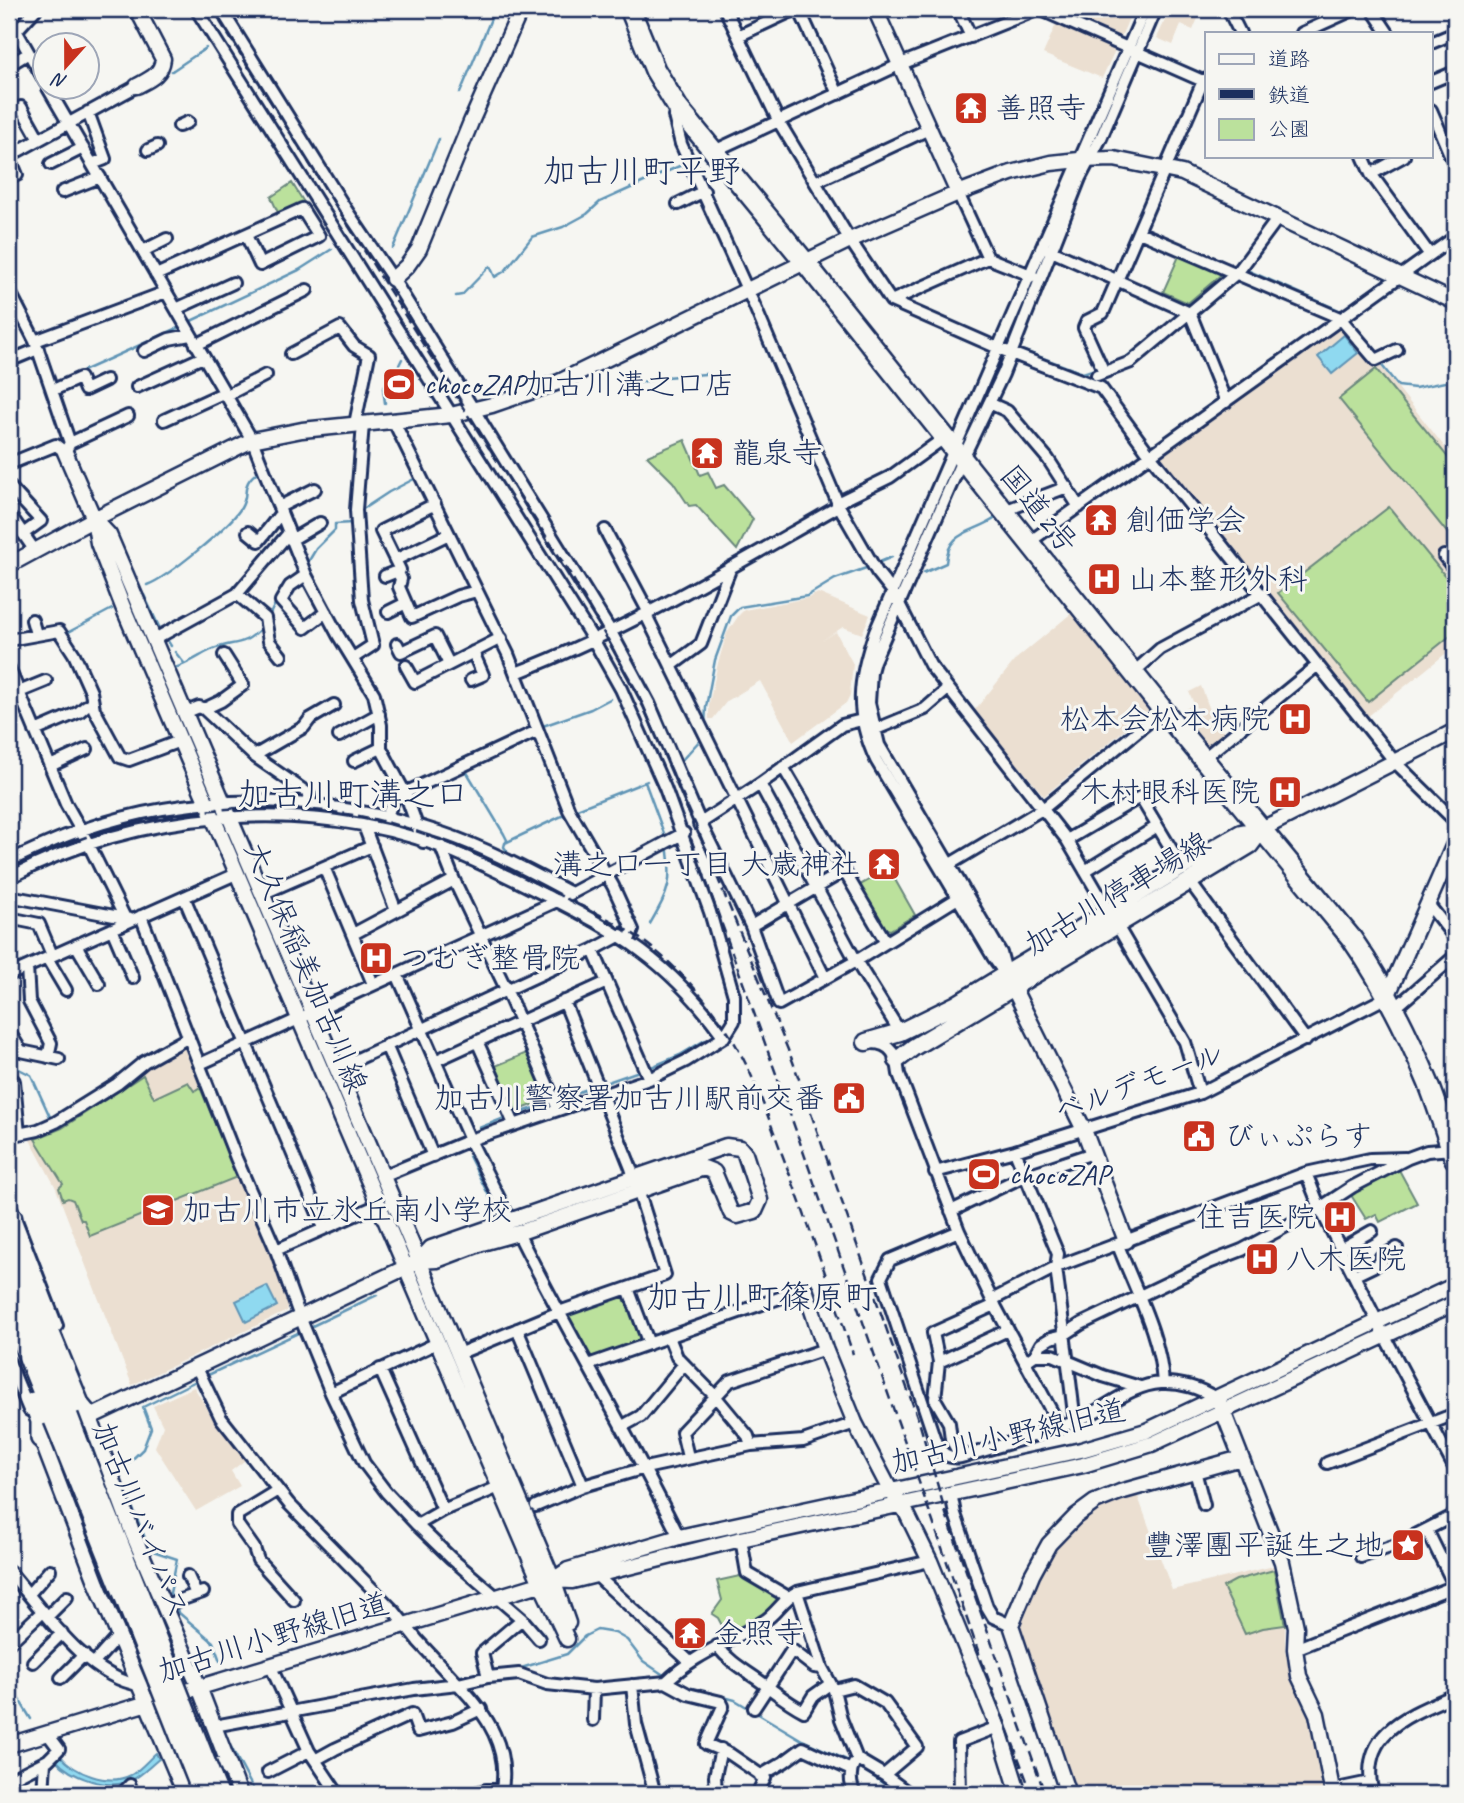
<svg xmlns="http://www.w3.org/2000/svg" width="1464" height="1803" font-family="Caveat,'Klee One',sans-serif">
	<rect width="100%" height="100%" fill="#f6f6f2"/>
	<filter id="ink" filterUnits="userSpaceOnUse"><feTurbulence type="fractalNoise" baseFrequency=".0143" numOctaves="2"/><feDisplacementMap in="SourceGraphic" scale="14" xChannelSelector="R" yChannelSelector="G"/><feConvolveMatrix kernelMatrix="1 2 1 2 8 2 1 2 1" color-interpolation-filters="sRGB"/></filter>
	<g filter="url(#ink)">
		<path fill="#ebdfd1" d="M1050,9H1133L1120,39Z
			M1170,9H1202L1193,30L1181,25L1173,45L1157,38Z
			M1057,22L1116,48L1102,78L1043,54Z
			M1343,322L1350,327L1455,460V543L1439,557L1455,577V646L1367,717L1157,456Z
			M818,593L870,615L862,634L843,627L821,641L836,632L853,664L850,695L846,703L793,742L760,681L727,701L713,719H709V704L718,663L727,633L739,615L744,610L808,598Z
			M1073,612L1151,708L1044,796L974,711L1016,659Z
			M1201,686L1210,710L1225,734L1209,748L1204,747L1177,714L1194,704L1189,692Z
			M182,1043L187,1045L289,1303L287,1311L132,1385L55,1186L29,1138L48,1132L64,1123L150,1062Z
			M194,1387L211,1415L246,1456L244,1461L231,1471L240,1486L196,1511L155,1447L163,1426L153,1406Z
			M1136,1491L1172,1590L1274,1566L1285,1625V1650L1292,1681L1313,1722L1328,1794H1078L1020,1638L1021,1621L1046,1558L1070,1526L1102,1504Z"/>
		<path fill="#bbe19c" stroke="#6b887d" stroke-width="2" d="M292,183L305,204L279,215L271,197Z
			M1179,256L1223,273L1188,303L1163,292Z
			M1376,369L1455,466V538L1453,540L1339,399Z
			M685,440L700,475L708,472L716,488L724,485L753,519L737,550L696,505L689,506L673,482L647,456Z
			M1389,507L1455,588V632L1368,702L1278,593Z
			M889,869L915,915L890,930L884,928L860,885Z
			M529,1052L548,1099L512,1113L493,1067Z
			M143,1075L154,1098L188,1082L194,1091L200,1087L237,1177L90,1236L84,1220H81L73,1200L68,1198L63,1200L59,1188L63,1184L35,1139L62,1128Z
			M1398,1168L1417,1203L1380,1222L1376,1214L1366,1219L1349,1192Z
			M620,1296L626,1298L640,1337L636,1342L594,1357L589,1355L568,1319L571,1313Z
			M1274,1570L1285,1625L1263,1628L1245,1634L1223,1587L1236,1580Z
			M744,1575L779,1596L780,1601L764,1616L738,1631L735,1627L726,1633L718,1618L712,1614L722,1600L717,1581Z"/>
		<path fill="#8fd9f0" stroke="#6195b6" stroke-width="2" d="M1344,335L1358,353L1332,374L1318,357Z
			M267,1286L277,1306L246,1322L236,1301Z
			M156,1753L159,1759C150,1766 142,1775 132,1780C110,1792 70,1777 55,1759L60,1755C74,1773 108,1787 131,1775C140,1770 148,1760 156,1753Z"/>
		<g fill="none" stroke-linecap="round" stroke-linejoin="round">
			<path stroke="#6195b6" stroke-width="2.5" d="M172,71L206,48
				M460,93L495,9
				M692,160L703,154
				M393,248L439,139
				M1249,271L1341,311
				M456,296L462,295L490,266L495,277L505,271L532,237L563,227L587,214L600,202L686,163
				M189,322L299,270L332,249
				M1024,351L1083,373L1098,368
				M1380,363L1398,386L1415,388L1455,380
				M1105,366L1125,358L1172,321
				M78,373L180,327
				M638,383L665,377L706,374
				M385,403L383,388L398,367L402,359
				M360,511L389,492L416,478
				M307,564L316,549L335,530V524L352,523
				M875,564L892,557
				M923,573L946,563C948,529 974,534 997,517
				M147,585C167,578 230,526 241,508C251,491 238,486 260,470
				M144,595L162,633
				M269,616L277,600
				M65,634L112,609
				M166,638L171,646
				M175,652L184,663
				M175,668C188,664 199,656 211,650C234,640 243,648 262,627
				M705,725L706,707L715,660L731,616L740,607L807,596L835,579L869,567
				M540,727L591,709L610,699
				M681,761L702,738
				M465,769L504,834L507,840L505,844
				M647,781L645,782L666,839
				M572,811L645,782
				M507,851L504,847L505,843L566,814
				M650,924C669,890 673,884 667,845
				M9,1064L31,1075L51,1119
				M649,1068L680,1055L705,1040
				M602,1084L642,1070
				M556,1100L596,1086
				M513,1115L550,1103
				M479,1128L507,1117
				M469,1156L496,1210
				M308,1328L377,1295
				M206,1376L298,1333
				M172,1598L170,1593L177,1559L150,1550L118,1473L143,1449L151,1428L143,1407L200,1379
				M175,1604L178,1612L213,1642L220,1661
				M518,1669L567,1654L585,1636L597,1630L615,1633L627,1640L643,1661L668,1678
				M461,1676L482,1673
				M9,1683L31,1719
				M686,1687L735,1700L802,1740L851,1762
				M228,1747H231L256,1794
				M860,1767L898,1794"/>
			<g stroke="#1b2f5e" stroke-width="16">
				<path id="street" d="M196,9L594,641L621,689L665,788L710,912L734,996V1021L724,1037L686,1061L649,1079L470,1140L383,1176
					M221,9L345,208L393,279L611,632L649,703L700,822L751,926L779,1004L856,961L958,898
					M725,9L779,122L850,240L891,301L998,348L1101,388L1150,455L1395,762L1455,821
					M799,9L838,94
					M958,9L971,37
					M1039,9L1203,81
					M1228,9L1240,33
					M1372,9L1388,33
					M9,18L46,83
					M16,31L36,9
					M1302,33L1355,9
					M738,36L796,9
					M1431,43L1455,33
					M9,65L29,53
					M1431,82L1455,72
					M48,88L252,440L306,575L338,635L374,694L381,725V748L405,793L423,842
					M21,107L39,139
					M678,108L674,116L681,144L755,307L839,506L877,572L893,592L930,665L1067,840L1185,1042L1200,1093
					M1431,110L1455,166
					M88,112L105,159L92,164
					M179,126L188,122
					M148,150L157,146
					M714,151L901,64L1039,9
					M9,156L137,86
					M9,156L17,175
					M1363,156L1371,174L1430,255
					M51,164L83,148
					M1371,174L1404,156
					M815,182L929,129
					M62,192L100,177
					M958,193L988,258L1033,276
					M678,204L704,191
					M1139,232L1340,318L1376,360L1397,350
					M1047,249L1190,313L1226,402
					M143,251L167,239
					M156,275L302,209L319,236L260,265L246,235
					M9,290L35,341L70,443L65,452L56,445L9,464
					M891,301L988,258
					M176,309L233,283
					M35,341L166,292
					M196,345L307,290
					M144,351L169,339L190,335
					M291,354L340,328L354,346L369,355L355,424
					M9,361L38,349
					M1104,372L1084,328L1087,321L1103,313L1203,81L1207,79
					M1097,375L1131,362L1238,272L1278,218
					M137,387L203,357
					M53,390L80,378L85,390L106,380
					M225,396L266,375
					M989,403L1007,411L1048,459L1079,507
					M164,420L223,393
					M394,422L508,654L569,810L613,886L633,930L629,940
					M70,443L128,416
					M9,486L41,521L23,534
					M837,503L890,477L944,438
					M279,507L315,489
					M1004,511L1067,487
					M9,518L15,522L35,551
					M605,530L649,613
					M248,532L259,541L281,513
					M291,540L320,523
					M1028,543L1455,237
					M1444,556L1455,570
					M395,560L449,534
					M397,571L401,579L399,587L412,617L458,596L477,591
					M306,575L290,586L281,601L305,628L326,612
					M385,576L400,570L381,531L435,504
					M237,594L265,618L269,641L281,656
					M388,612L406,603
					M646,615L825,978
					M32,620L36,634
					M9,640L59,631L74,654L91,692L94,709L120,757L129,760L180,741
					M153,640L237,594L288,534
					M397,644L401,652L435,636L449,664
					M353,658L373,645L362,600L356,510L363,424
					M406,666L415,682L501,638
					M671,666L701,644L731,567
					M9,668L66,804L88,843L125,918
					M516,673C630,629 733,566 839,506
					M1133,673L1160,649L1262,594
					M471,680L483,675L473,652
					M19,692L46,681
					M204,709L221,701L243,685L224,655
					M184,713L199,707L204,709L254,756L309,794V803
					M35,731L79,712L86,706
					M339,736L379,714
					M254,756L304,727L310,719L334,705
					M1204,758L1318,665
					M354,761L381,748
					M50,766L87,749
					M783,767L886,942
					M760,784L856,961L900,1032
					M387,816L394,798L537,731
					M699,824L760,784L842,725L862,720L874,730L925,709L948,689
					M364,826L396,911
					M1067,840L1140,797L1182,867
					M441,847L454,880L506,989L558,1109
					M9,861C33,850 57,838 82,830C199,789 325,794 442,833C487,848 529,871 571,893
					M950,864L1044,808L1163,710
					M324,867L373,984
					M1085,871L1156,827
					M9,878C136,810 307,796 442,847C475,860 507,876 539,892C621,933 669,961 724,1037
					M1190,882L1306,1040
					M262,894L372,846
					M9,896L130,919
					M184,897L324,1228
					M1428,904L1455,938
					M141,916L236,1158L276,1250L300,1317L331,1393L364,1463L386,1492L417,1525L451,1558L522,1619L539,1639
					M9,918L39,924L52,955
					M751,926L844,871
					M112,929L133,978
					M353,934L454,880
					M621,935L593,950L649,1079
					M76,945L99,984
					M47,958L66,990
					M27,967L29,1001L51,1043L48,1057
					M1005,968L1001,953L879,745L869,703L871,672L874,661L962,460L1003,374L1080,178L1101,138L1156,9
					M397,974L470,1140L510,1220
					M9,975L236,874
					M1006,975L993,957L876,760C854,713 858,680 875,632L1145,9
					M1394,1009L1455,956
					M11,1035L21,1051L59,1059
					M477,1041L514,1124
					M872,1043C892,1043 897,1057 899,1074L959,1231L992,1300L1060,1427
					M386,1045L433,1156
					M437,1060L607,982
					M200,1064L557,901L684,833
					M336,1069L593,950
					M14,1081L19,1134
					M9,1136L38,1130L56,1122L117,1084L144,1062L189,1037
					M1015,1151L1058,1254L1056,1267L1075,1422
					M935,1172L1015,1151L1200,1093L1387,997
					M1306,1173L1320,1208L1384,1335L1455,1469
					M9,1202L57,1326
					M951,1211L1024,1176L1093,1153
					M959,1231L890,1260L881,1278L936,1443C941,1454 949,1459 961,1457C999,1446 1037,1436 1074,1422C1103,1411 1129,1385 1161,1383C1180,1382 1201,1388 1217,1399
					M518,1233C569,1336 629,1434 679,1537
					M1118,1245C1135,1290 1160,1334 1163,1383
					M1342,1248L1372,1231
					M276,1250L378,1205
					M1355,1275L1382,1262L1381,1257L1397,1248
					M628,1288L649,1344
					M992,1300L1056,1267L1306,1173L1370,1159L1405,1158
					M517,1329L583,1486
					M669,1337L677,1357L715,1396L748,1436L751,1445
					M458,1354L559,1312L665,1275L631,1168L564,1001
					M1035,1355H1053L1103,1376L1140,1387
					M9,1362L29,1410
					M939,1362L1008,1330
					M1025,1362L1035,1355L1041,1344L1051,1338L1064,1335L1081,1324L1211,1262L1242,1250L1320,1208L1352,1187L1408,1158L1427,1151L1453,1149
					M588,1365L805,1289
					M197,1368L221,1418L289,1504L395,1612L418,1641L458,1684L488,1677L519,1674L547,1684L594,1689L666,1682L688,1694L721,1702L723,1706L706,1744L730,1754L765,1778L757,1794
					M380,1369L443,1510L417,1525
					M331,1393L437,1343
					M621,1427L641,1416L684,1364
					M688,1457L682,1432L730,1381L825,1349
					M961,1457L951,1439L949,1423L935,1399L939,1362L933,1333L995,1305
					M1327,1463L1455,1414
					M1195,1471L1204,1505
					M278,1490L237,1515V1524L254,1548L258,1560L294,1600
					M951,1493L955,1514L987,1607L993,1617L1011,1625
					M536,1506L583,1486L645,1468L751,1445L803,1441L855,1423
					M443,1510L499,1487
					M1427,1530L1455,1587
					M741,1539L747,1573L788,1597
					M1361,1557L1396,1545L1455,1515
					M9,1571C42,1609 87,1678 140,1685
					M596,1575L690,1662
					M188,1576L196,1594
					M797,1592L822,1668L834,1690L841,1719L857,1759L884,1775L910,1794
					M29,1594L50,1570
					M163,1606L203,1592
					M48,1616L67,1597
					M9,1643L43,1611
					M717,1646C729,1661 741,1668 757,1679C773,1690 786,1702 804,1711L813,1696L830,1684
					M1295,1649L1455,1586
					M33,1662L62,1633
					M94,1663L119,1635
					M271,1667L309,1751L338,1794
					M488,1677L482,1653L522,1619
					M61,1678L84,1655
					M666,1682C694,1654 731,1642 764,1621C777,1613 783,1599 797,1592L930,1561
					M632,1685L636,1724L655,1794
					M834,1690L854,1685L885,1703L917,1747L884,1775
					M754,1708L792,1650L814,1667L822,1668
					M593,1720L594,1689
					M214,1726L414,1689L458,1684C487,1714 511,1750 501,1794
					M315,1760L335,1749L412,1714L418,1731L453,1722L481,1709
					M854,1764C849,1774 850,1784 855,1794
					M268,1772L309,1751
					M760,1776L784,1762L803,1748L851,1770
					M9,1780L48,1760L59,1749L47,1733
					M182,1787C184,1759 215,1753 231,1775
					M1332,1790L1370,1782
					M43,1794L45,1762
					M122,1794L130,1785
					M472,1794L486,1790H502
					M716,1794L715,1776L721,1749
					M960,1794L959,1742L998,1727
					M1373,1794C1357,1732 1409,1715 1455,1695"/>
			</g>
			<g stroke="#1b2f5e" stroke-width="19">
				<path id="secondary" d="M875,9L958,193
					M137,86C150,79 161,75 163,59L137,9
					M393,279L407,266L419,249L471,122L521,9
					M65,452L94,519L98,543L123,607L541,1584L567,1639
					M95,520L109,535L419,1261L553,1580L568,1623
					M9,565L94,519L252,440L302,430L451,415L492,405L559,382L850,240L958,193L1011,173L1051,163L1079,160L1114,159L1182,173L1455,302
					M1262,829L1455,731
					M1009,979L1084,1130L1126,1241
					M1387,997L1455,842
					M726,1146L740,1148L745,1154L760,1200L755,1211L737,1216L731,1213L714,1172L704,1168L518,1233L482,1243L437,1260L419,1261L431,1248Z
					M9,1218L14,1216
					M805,1289L825,1349L855,1423L890,1490L906,1512L930,1561L998,1727L1019,1794
					M1221,1406L1282,1562L1296,1627L1295,1649L1299,1676L1317,1714L1333,1794
					M90,1418L133,1534L199,1687L240,1794
					M82,1421L415,1263
					M51,1434L41,1438L97,1584L185,1794
					M553,1580L568,1570L679,1537L1081,1450L1146,1431L1455,1285
					M9,1745L553,1580L572,1581L741,1539L1083,1465L1152,1444L1455,1303
					M1068,1794L1011,1625L1032,1575L1049,1544L1076,1516L1095,1502L1120,1492L1241,1458"/>
			</g>
			<g stroke="#1b2f5e" stroke-width="21">
				<path id="primary" d="M866,1042L900,1032L955,1005L1182,867L1241,833L1262,829
					M897,1060L914,1047L1250,845L1262,829"/>
			</g>
			<g stroke="#1b2f5e" stroke-width="24">
				<path id="highway" d="M630,9L655,70L678,108L804,261L1163,710L1352,939C1383,983 1407,1032 1428,1082C1438,1107 1446,1134 1455,1159
					M9,1234L80,1406L90,1418
					M9,1268L68,1416
					M9,1308L54,1420
					M34,1402L41,1421V1438
					M76,1437L171,1675
					M63,1442L158,1680
					M211,1777L218,1794"/>
			</g>
			<use href="#street" stroke="#f6f6f2" stroke-width="10"/>
			<use href="#secondary" stroke="#f6f6f2" stroke-width="14"/>
			<use href="#primary" stroke="#f6f6f2" stroke-width="16"/>
			<use href="#highway" stroke="#f6f6f2" stroke-width="19"/>
			<path stroke="#1b2f5e" stroke-width="2.5" stroke-dasharray="10 5" stroke-linecap="butt" d="M212,9L474,425L568,570L635,688L698,830L793,1062L920,1425L946,1514L1045,1794
				M691,839L775,1071L982,1662L1032,1794
				M9,871C113,814 237,796 354,815C423,827 495,862 557,894C579,905 603,915 624,928C661,951 694,984 719,1019C749,1060 764,1106 782,1154C807,1220 830,1287 853,1354"/>
			<g stroke="#1b2f5e" stroke-width="24" stroke-linecap="butt">
				<path id="highway-bridge" d="M68,1416L76,1437
					M54,1420L63,1442
					M171,1675L211,1777
					M158,1680L198,1781"/>
			</g>
			<use href="#highway-bridge" stroke="#f6f6f2" stroke-width="19"/>
		</g>
	</g>
	<defs>
		<g id="temple-square" transform="scale(1.75)"><rect x="-9" y="-9" width="18" height="18" rx="4" fill="#c8321e" stroke="#f6f6f2"/><path d="M0-6L5-2H3V0L6.5 2.5H4V6H1.5V3h-3V6H-4V2.5H-6.5L-3 0V-2H-5Z" fill="#fff"/></g>
		<g id="stadium-square" transform="scale(1.75)"><rect x="-9" y="-9" width="18" height="18" rx="4" fill="#c8321e" stroke="#f6f6f2"/><path d="M0-5a6.5 5 0 1 0 0 10a6.5 5 0 1 0 0-10ZM-3.5-1.8h7v3.6h-7Z" fill="#fff"/></g>
		<g id="hospital-square" transform="scale(1.75)"><rect x="-9" y="-9" width="18" height="18" rx="4" fill="#c8321e" stroke="#f6f6f2"/><path d="M-5-5h3v3.5h4V-5h3V5h-3V1.5h-4V5h-3Z" fill="#fff"/></g>
		<g id="civic-square" transform="scale(1.75)"><rect x="-9" y="-9" width="18" height="18" rx="4" fill="#c8321e" stroke="#f6f6f2"/><path d="M-.6-6.5H3V-4.5H.6V-3L4-1V1h2V6H-6V1h2V-1L-.6-3ZM-1.2 2.5V6h2.4V2.5Z" fill="#fff"/></g>
		<g id="school-square" transform="scale(1.75)"><rect x="-9" y="-9" width="18" height="18" rx="4" fill="#c8321e" stroke="#f6f6f2"/><path d="M0-5L7-2L0 1L-7-2ZM-4 1L0 2.5L4 1V4Q0 6-4 4Z" fill="#fff"/></g>
		<g id="sight-square" transform="scale(1.75)"><rect x="-9" y="-9" width="18" height="18" rx="4" fill="#c8321e" stroke="#f6f6f2"/><path d="M0-6L1.8-2.2L6-1.7L2.9 1.2L3.7 5.4L0 3.3L-3.7 5.4L-2.9 1.2L-6-1.7L-1.8-2.2Z" fill="#fff"/></g>
	</defs>
	<g fill-rule="evenodd">
		<use href="#temple-square" x="971" y="108"/>
		<use href="#stadium-square" x="399" y="384"/>
		<use href="#temple-square" x="707" y="453"/>
		<use href="#temple-square" x="1101" y="520"/>
		<use href="#hospital-square" x="1104" y="579"/>
		<use href="#hospital-square" x="1295" y="719"/>
		<use href="#hospital-square" x="1285" y="792"/>
		<use href="#temple-square" x="884" y="864"/>
		<use href="#hospital-square" x="376" y="958"/>
		<use href="#civic-square" x="849" y="1098"/>
		<use href="#civic-square" x="1199" y="1136"/>
		<use href="#stadium-square" x="984" y="1174"/>
		<use href="#school-square" x="158" y="1210"/>
		<use href="#hospital-square" x="1340" y="1217"/>
		<use href="#hospital-square" x="1262" y="1259"/>
		<use href="#sight-square" x="1408" y="1545"/>
		<use href="#temple-square" x="690" y="1633"/>
	</g>
	<g text-anchor="middle" dominant-baseline="central" stroke-width="6" stroke-linejoin="round" paint-order="stroke">
		<g font-size="30" fill="#1b2f5e" stroke="#f6f6f2" text-anchor="start">
			<text x="996" y="108">善照寺</text>
			<text x="424" y="384">chocoZAP加古川溝之口店</text>
			<text x="732" y="453">龍泉寺</text>
			<text x="1126" y="520">創価学会</text>
			<text x="1128" y="579">山本整形外科</text>
			<text x="1270" y="719" text-anchor="end">松本会松本病院</text>
			<text x="1260" y="792" text-anchor="end">木村眼科医院</text>
			<text x="860" y="864" text-anchor="end">溝之口一丁目 大歳神社</text>
			<text x="400" y="958">つむぎ整骨院</text>
			<text x="824" y="1098" text-anchor="end">加古川警察署加古川駅前交番</text>
			<text x="1224" y="1136">びぃぷらす</text>
			<text x="1009" y="1174">chocoZAP</text>
			<text x="182" y="1210">加古川市立氷丘南小学校</text>
			<text x="1316" y="1217" text-anchor="end">住吉医院</text>
			<text x="1286" y="1259">八木医院</text>
			<text x="1384" y="1545" text-anchor="end">豐澤團平誕生之地</text>
			<text x="714" y="1633">金照寺</text>
		</g>
		<g font-size="30" fill="#1b2f5e" stroke="#f6f6f2">
			<text transform="translate(1039 509) rotate(51)">国道2号</text>
			<text transform="translate(1117 893) rotate(-31)">加古川停車場線</text>
			<text transform="translate(306 967) rotate(67)">大久保稲美加古川線</text>
			<text transform="translate(1139 1082) rotate(-20)">ベルデモール</text>
			<text transform="translate(1008 1436) rotate(-13)">加古川小野線旧道</text>
			<text transform="translate(141 1520) rotate(68)">加古川バイパス</text>
			<text transform="translate(273 1637) rotate(-17)">加古川小野線旧道</text>
		</g>
		<g font-size="33" fill="#1b2f5e" stroke="#f6f6f2">
			<text x="642" y="171">加古川町平野</text>
			<text x="353" y="794">加古川町溝之口</text>
			<text x="762" y="1297">加古川町篠原町</text>
		</g>
	</g>
	<rect width="1464" height="1803" fill="none" stroke="#f6f6f2" stroke-width="35"/>
	<rect x="18" y="18" width="1429" height="1768" fill="none" stroke="#1b2f5e" stroke-width="2.5" filter="url(#ink)"/>
	<rect x="1205" y="32" width="228" height="126" fill="#f6f6f2" stroke="#9ea6b7" stroke-width="2"/>
	<rect x="1219" y="54" width="35" height="10" fill="#f6f6f2" stroke="#9ea6b7" stroke-width="2"/>
	<text x="1268" y="66" font-size="21" fill="#1b2f5e">道路</text>
	<rect x="1219" y="89" width="35" height="10" fill="#1b2f5e" stroke="#9ea6b7" stroke-width="2"/>
	<text x="1268" y="102" font-size="21" fill="#1b2f5e">鉄道</text>
	<rect x="1219" y="119" width="35" height="21" fill="#bbe19c" stroke="#9ea6b7" stroke-width="2"/>
	<text x="1268" y="136" font-size="21" fill="#1b2f5e">公園</text>
	<g transform="translate(66 66) rotate(201)"><circle r="33" fill="#f6f6f2" stroke="#9ea6b7" stroke-width="2"/>
	<path d="M0-5L12 26L0 18L-12 26Z" fill="#c8321e"/>
	<text y="-10" font-size="19" font-weight="bold" text-anchor="middle" fill="#1b2f5e">N</text>
	</g>
</svg>
